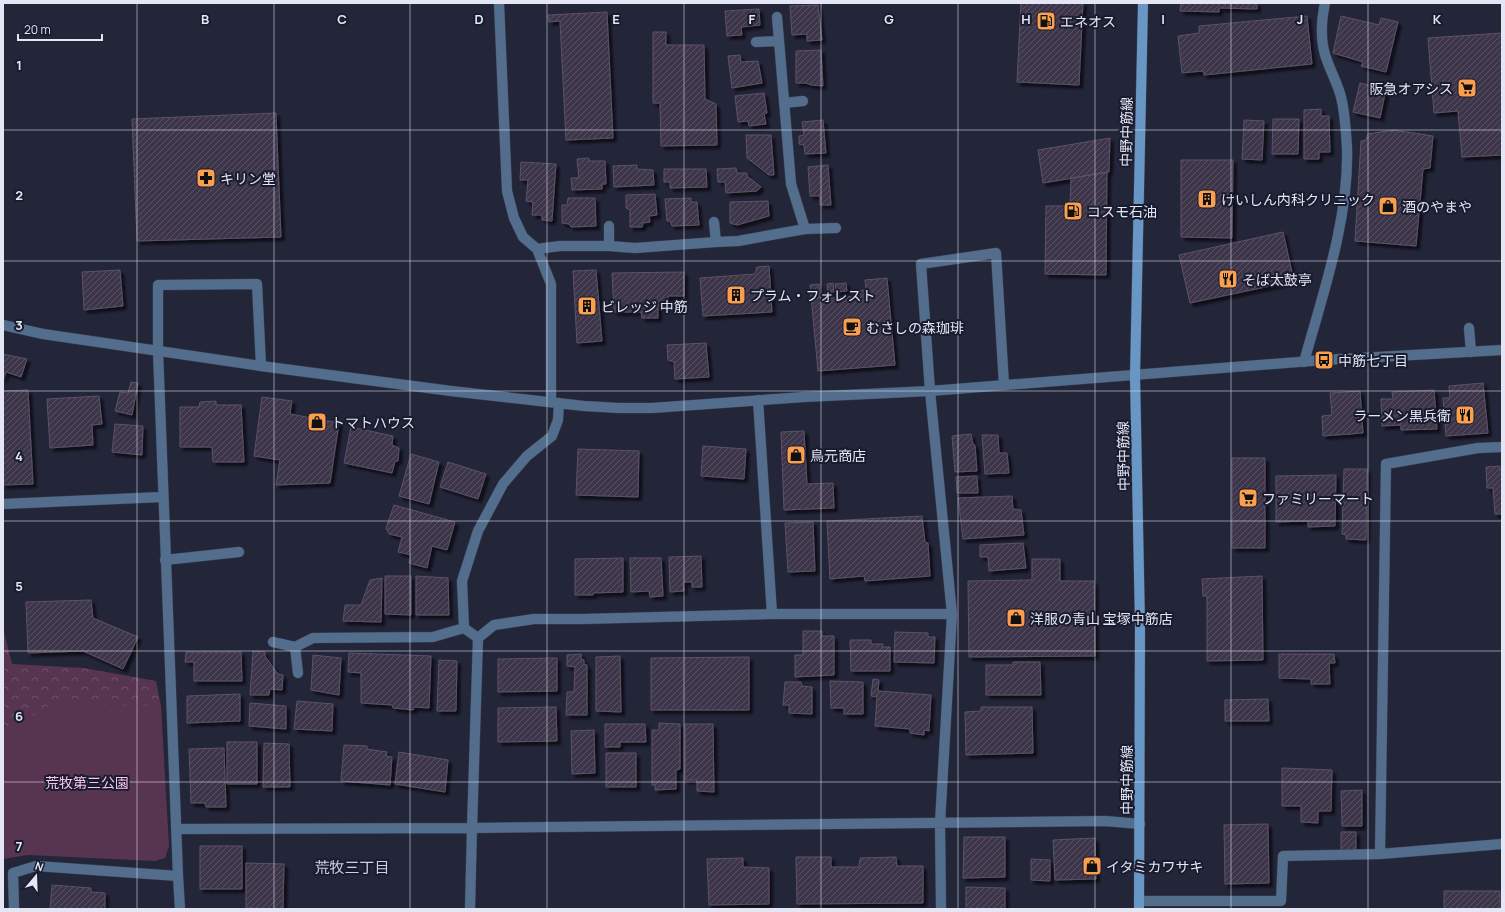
<svg xmlns="http://www.w3.org/2000/svg" width="1505" height="912" font-family="Manrope,'Noto Sans JP',sans-serif">
	<defs>
		<pattern id="forest-crowns" width="20" height="18" patternUnits="userSpaceOnUse"><rect width="20" height="18" fill="#573550"/><path d="M2 6a3 3 0 1 1 6 0M12 15a3 3 0 1 1 6 0" fill="none" stroke="#6f526a"/></pattern>
		<pattern id="building-hatch" width="6" height="6" patternUnits="userSpaceOnUse"><rect width="6" height="6" fill="#3e3448"/><path d="M-1 1l2-2M0 6l6-6M5 7l2-2" fill="none" stroke="#5a5163"/></pattern>
		<filter id="shadow"><feDropShadow dx="3.5" dy="3.5" stdDeviation="1" flood-color="#0009"/></filter>
	</defs>
	<rect width="100%" height="100%" fill="#232539"/>
	<path fill="url(#forest-crowns)" d="M3,628L12,664L84,668L156,681L161,706L57,711L3,858Z"/>
	<path fill="#573550" d="M51,704L161,706L169,846L165,858L155,861L28,855L3,859V740L22,722Z"/>
	<path fill="url(#building-hatch)" stroke="#5c5268" filter="url(#shadow)" d="M1021,3H1083L1079,85L1017,82Z
		M1181,3H1257V9L1219,8V12L1180,11Z
		M818,5L822,40L807,41V34L792,35L790,6Z
		M759,9L760,25L741,27L742,35L727,36L725,11Z
		M607,12L613,138L566,140L560,21L549,22L548,15Z
		M1307,16L1312,64L1204,75L1203,71L1182,73L1178,36L1199,33V26Z
		M1341,16L1379,25L1381,18L1398,22L1386,72L1361,66L1363,62L1333,53Z
		M653,32H666V45H704L705,99L716,104L717,145L661,146L660,103H653Z
		M1502,33V155L1462,157L1458,111L1434,113L1428,38Z
		M821,50L823,86L811,85L806,83H796V51Z
		M740,55L741,62L758,61L762,83L732,88L728,56Z
		M1360,83L1386,89L1380,118L1353,112Z
		M764,93L767,113L764,114L766,124L749,126L748,121L738,122L735,96Z
		M1321,109V116H1329L1330,152H1319V159H1304V110Z
		M276,113L281,237L137,241L132,119Z
		M1273,119H1299L1298,154H1272Z
		M823,120L826,153L805,154L804,145L799,144V136L804,135L802,122Z
		M1244,120L1264,121L1262,160L1242,159Z
		M1393,130L1433,136L1430,168L1423,169L1416,246L1355,241L1361,141L1366,140L1368,134Z
		M746,135H771L774,175H769L747,158Z
		M1110,138L1109,172L1043,183L1038,150Z
		M589,158V161H605L606,184H602V189L572,190L571,178H579L577,159Z
		M1181,160H1233L1232,238L1181,237Z
		M521,162L556,164L552,221L542,220V215H532L533,202L526,201L528,180H520Z
		M637,165V169L653,170L654,185L614,187L613,166Z
		M828,165L831,205H820V196H810L808,167Z
		M736,168L737,173H747V176L761,187L757,191L726,193L725,182H718L717,169Z
		M664,169H706L707,187L670,188V182H664Z
		M1107,172L1106,275L1045,274L1046,206H1070L1071,178Z
		M655,194L657,215L649,216L650,222L643,223L642,227H630V210L626,208V195Z
		M568,198H595L596,226L571,227L569,224L562,223V205H567Z
		M691,198V202H697L699,225L672,226L670,221H667L665,199Z
		M768,201L769,216L737,225L730,223V202Z
		M1283,232L1294,281L1190,303L1179,255Z
		M769,266L772,312L703,316L700,278L755,274L757,267Z
		M120,270L123,306L84,310L82,272Z
		M596,270L602,341L577,343L573,271Z
		M684,272V296H668V305H658V318H642L641,312H614L612,273Z
		M887,278L895,365L818,371L810,285L819,284L820,299L858,296L857,291L866,290L865,280Z
		M833,283L834,292H828L827,284Z
		M846,283L847,291L836,292L835,284Z
		M706,343L709,377L675,379L674,362L668,360L667,345Z
		M3,354L27,359L21,377L6,372L3,380Z
		M131,382L138,383L132,415L115,411L120,392L128,393Z
		M1483,383L1488,433L1446,436L1443,398H1450L1449,386Z
		M28,390L33,484L3,485V391Z
		M1434,390L1437,429L1401,430V425L1382,426L1381,399H1393L1392,392Z
		M1360,391L1363,433L1323,436L1322,416L1332,415L1330,393Z
		M99,396L102,424L92,425L93,445L50,448L47,399Z
		M262,397L292,401L290,414L339,423L330,483L276,485L280,460L254,456Z
		M216,401V405H241L244,462H213L212,447H180V407H199L200,402Z
		M115,424L143,426L142,455L112,452Z
		M351,427L393,436L392,445L399,448L398,461H395L392,473L344,463Z
		M804,431L807,484L833,483L834,508L784,510L781,432Z
		M971,434L973,444L975,445L977,471L955,472L952,436Z
		M982,435H998L999,453H1007L1009,473L985,474Z
		M703,446L746,449L744,479L701,476Z
		M578,449L639,451L638,497L576,495Z
		M411,454L439,462L429,504L399,496Z
		M1232,458H1265V548H1232Z
		M448,462L486,474L478,499L440,487Z
		M1500,466V471L1502,470V514H1495L1493,488H1487L1486,467Z
		M1344,469H1367L1366,540L1346,539V535L1342,534Z
		M1336,475L1335,526L1308,527V521L1276,522V476Z
		M977,476L978,493H957L956,477Z
		M1012,496L1013,509L1021,510L1024,535L963,539L958,498Z
		M394,505L455,522L447,550L432,546L427,568L409,563L411,555L398,552L402,537L389,534L386,528Z
		M922,516L925,542L928,543L930,576L865,581L864,576L830,579L827,521Z
		M813,522L815,571L788,572L785,523Z
		M1023,543L1026,568L989,571L988,557H980V545Z
		M701,556L702,587H692V582H683L684,591L670,592L669,557Z
		M623,558V592L593,593V595H575V559Z
		M630,558H661L663,596L650,597L649,591L631,592Z
		M1032,559H1060V581H1094L1095,656L969,657L968,581L1032,580Z
		M385,576H411V615L385,614Z
		M416,576L448,578L449,615H416Z
		M1262,576L1263,660L1207,661V596H1203L1202,579Z
		M382,578L381,622L343,621L345,605H361L370,580Z
		M91,600L93,618L138,637L123,669L83,651L28,653L26,602Z
		M803,631H822V636H834V675L795,677V655H803Z
		M895,632L928,633V637H935L934,663L894,662Z
		M850,640H871V644H883L882,647H890V671H851Z
		M253,651L265,652V656L278,674L283,675L282,690L270,689L269,695H250Z
		M186,652H241L242,681H194V662H185Z
		M349,653L431,656L429,708L414,707L413,710L393,708L392,705L361,703V673L348,672Z
		M581,654V659L584,660V664L587,665V715H566L567,692H574L575,667L567,666V655Z
		M1279,654H1334L1335,663H1329L1330,684H1311V679L1279,678Z
		M313,655L341,658L339,695L311,690Z
		M620,656L621,712L596,711V657Z
		M749,657V710H651V658Z
		M557,658V691L498,692V659Z
		M439,660L457,661L456,711H437Z
		M1013,662H1040L1041,695H986V665H1013Z
		M873,679L879,680L878,691L931,695L929,731L924,730V735L910,733V729L875,726L877,697L871,696Z
		M830,681L863,682V714H844V708H831Z
		M785,682H801L802,686L812,687V714L789,713V705H783Z
		M240,694V721L187,723V696Z
		M1268,699L1269,721H1225V700Z
		M297,701L333,704L332,731L294,729Z
		M250,703L286,706V729L249,726Z
		M556,707L557,741L498,742V708Z
		M981,707H1032L1033,753L966,755L965,712L981,711Z
		M659,723L680,724V769L676,770V789L655,790V785H652V730H659Z
		M605,724H645L646,742H620V747H605Z
		M685,724H713L714,792L697,791V780H685Z
		M594,730L595,773L572,774L571,731Z
		M227,742H257V784H227Z
		M264,743L289,744L290,787H263Z
		M344,745L367,746V749L387,752L386,756L392,757L390,785L341,781Z
		M224,748L226,807H206L205,803H191L189,749Z
		M399,752L448,760L445,792L395,784Z
		M606,753H636V787H606Z
		M1282,768L1332,770L1331,811H1318V823L1301,822V806H1282Z
		M1362,790V826H1342L1341,791Z
		M1268,824L1269,883L1225,884L1224,825Z
		M1341,832H1356V851L1341,850Z
		M964,837H1005V877L963,878Z
		M1095,838L1096,879L1055,880L1053,840Z
		M200,846H242V889H200Z
		M796,857H831V867H859L860,858L896,857L897,866H923V903L797,904Z
		M743,858V867L769,868V904L709,905L707,859Z
		M1031,859L1050,860V881L1031,880Z
		M246,863L284,864L283,909L246,908Z
		M52,885L91,888V892L105,893V909H50Z
		M966,887L1005,888V909H966Z
		M1444,891H1500V909H1444Z"/>
	<g fill="none" stroke-linecap="round" stroke-linejoin="round">
		<g stroke="#3e4053" stroke-width="11">
			<path id="service" d="M1469,328L1471,352
				M158,351V285L257,284L261,366
				M930,391L921,264L996,253L1004,385
				M464,628L462,581L478,531L503,484L527,456L552,436L558,420L559,403"/>
		</g>
		<g stroke="#3e4053" stroke-width="11">
			<path id="minor" d="M499,3L507,191L514,218L523,237L537,249L551,284V402
				M756,42L779,41
				M784,103L803,101
				M714,222L716,242
				M805,229L836,228
				M609,246V226
				M537,249L560,246H609L635,248L716,242L738,241L805,229L791,184L777,17
				M158,351L178,876
				M1304,362C1323,293 1349,220 1347,148C1346,131 1345,113 1341,97C1338,85 1332,74 1328,63C1320,45 1321,22 1325,3
				M930,391L952,614L940,823L941,909
				M758,400L772,614
				M3,504L162,497
				M165,560L239,552
				M952,614H772L584,619H534L494,625L478,638L472,828L1105,821L1140,824
				M273,642L295,647
				M298,673L295,647L313,638L433,637L464,628L478,638
				M177,829L472,828L470,909
				M1380,854L1386,464L1478,448L1502,447
				M1139,901H1281L1283,856L1380,854L1502,844
				M14,909L13,873L36,866L178,876L180,909"/>
		</g>
		<g stroke="#3e4053" stroke-width="11">
			<path id="tertiary" d="M3,325L43,334L261,366L451,391L584,406L619,408H652L804,397L930,391L1324,360L1502,350"/>
		</g>
		<g stroke="#3e4053" stroke-width="11">
			<path id="secondary" d="M1139,909L1140,624L1135,376L1143,3"/>
		</g>
		<use href="#service" stroke="#526e8c" stroke-width="10"/>
		<use href="#minor" stroke="#526e8c" stroke-width="10"/>
		<use href="#tertiary" stroke="#526e8c" stroke-width="10"/>
		<use href="#secondary" stroke="#6896c5" stroke-width="10"/>
	</g>
	<path fill="none" stroke="#e4e6f4" stroke-width="1" stroke-opacity="0.55" d="M137,3V909M274,3V909M410,3V909M547,3V909M684,3V909M821,3V909M958,3V909M1095,3V909M1231,3V909M1368,3V909M3,130H1502M3,261H1502M3,391H1502M3,521H1502M3,651H1502M3,782H1502"/>
	<defs>
		<g id="fuel-square" transform="scale(1)"><rect x="-9" y="-9" width="18" height="18" rx="4" fill="#fa9f4e" stroke="#191b2f"/><path d="M-5.5-6h7V0h2V4h1.3V-2.5L3-4.5l.8-.8L6-3V5H2.5V1h-1V6h-7ZM-4.2-4.7v3.2H.2V-4.7Z" fill="#111"/></g>
		<g id="supermarket-square" transform="scale(1)"><rect x="-9" y="-9" width="18" height="18" rx="4" fill="#fa9f4e" stroke="#191b2f"/><path d="M-6-5.5h2.5l.6 2H6L4.5 2H-2.5L-4.4-4H-6ZM-1.5 3.2a1.3 1.3 0 1 0 .1 0ZM3 3.2a1.3 1.3 0 1 0 .1 0Z" fill="#111"/></g>
		<g id="pharmacy-square" transform="scale(1)"><rect x="-9" y="-9" width="18" height="18" rx="4" fill="#fa9f4e" stroke="#191b2f"/><path d="M-2-6h4v4h4v4h-4v4h-4v-4h-4v-4h4Z" fill="#111"/></g>
		<g id="building-square" transform="scale(1)"><rect x="-9" y="-9" width="18" height="18" rx="4" fill="#fa9f4e" stroke="#191b2f"/><path d="M-4-6H4V6H1V3H-1V6H-4ZM-2.5-4.3h1.7v1.8h-1.7ZM.8-4.3h1.7v1.8H.8ZM-2.5-1h1.7V.8h-1.7ZM.8-1h1.7V.8H.8Z" fill="#111"/></g>
		<g id="shop-square" transform="scale(1)"><rect x="-9" y="-9" width="18" height="18" rx="4" fill="#fa9f4e" stroke="#191b2f"/><path d="M-5-2.5h2.3a2.7 3.5 0 0 1 5.4 0H5L5.5 6h-11ZM-1.5-2.5h3a1.5 2.3 0 0 0-3 0Z" fill="#111"/></g>
		<g id="restaurant-square" transform="scale(1)"><rect x="-9" y="-9" width="18" height="18" rx="4" fill="#fa9f4e" stroke="#191b2f"/><path d="M-5-6h1v4h1v-4h1v4h1v-4h1v5L-1.5 .5V6h-2V.5L-5-1ZM5-6V6H3V1.5H1.5Q1.5-4 5-6Z" fill="#111"/></g>
		<g id="cafe-square" transform="scale(1)"><rect x="-9" y="-9" width="18" height="18" rx="4" fill="#fa9f4e" stroke="#191b2f"/><path d="M-5.5-4.5H6V0H3Q3 3.5 0 3.5H-2.5Q-5.5 3.5-5.5 0ZM3-3.2v2h1.7v-2ZM-6 4.5H4V6H-6Z" fill="#111"/></g>
		<g id="bus-square" transform="scale(1)"><rect x="-9" y="-9" width="18" height="18" rx="4" fill="#fa9f4e" stroke="#191b2f"/><path d="M-5-6H5V4H4V6H2V4H-2V6H-4V4H-5ZM-3.5-4V0h7V-4ZM-3.5 1.2v1.5H-2V1.2ZM2 1.2v1.5H3.5V1.2Z" fill="#111"/></g>
	</defs>
	<g fill-rule="evenodd">
		<use href="#fuel-square" x="1046" y="21"/>
		<use href="#supermarket-square" x="1467" y="88"/>
		<use href="#pharmacy-square" x="206" y="178"/>
		<use href="#building-square" x="1207" y="199"/>
		<use href="#shop-square" x="1388" y="206"/>
		<use href="#fuel-square" x="1073" y="211"/>
		<use href="#restaurant-square" x="1228" y="279"/>
		<use href="#building-square" x="736" y="295"/>
		<use href="#building-square" x="587" y="306"/>
		<use href="#cafe-square" x="852" y="327"/>
		<use href="#bus-square" x="1324" y="360"/>
		<use href="#restaurant-square" x="1465" y="415"/>
		<use href="#shop-square" x="317" y="422"/>
		<use href="#shop-square" x="796" y="455"/>
		<use href="#supermarket-square" x="1248" y="498"/>
		<use href="#shop-square" x="1016" y="618"/>
		<use href="#shop-square" x="1092" y="866"/>
	</g>
	<g text-anchor="middle" dominant-baseline="central" stroke-width="4" stroke-linejoin="round" paint-order="stroke">
		<g font-size="14" fill="#e4e6f4" stroke="#191b2f" text-anchor="start">
			<text x="1060" y="21">エネオス</text>
			<text x="1453" y="88" text-anchor="end">阪急オアシス</text>
			<text x="220" y="178">キリン堂</text>
			<text x="1221" y="199">けいしん内科クリニック</text>
			<text x="1402" y="206">酒のやまや</text>
			<text x="1087" y="211">コスモ石油</text>
			<text x="1242" y="279">そば太鼓亭</text>
			<text x="750" y="295">プラム・フォレスト</text>
			<text x="601" y="306">ビレッジ 中筋</text>
			<text x="866" y="327">むさしの森珈琲</text>
			<text x="1338" y="360">中筋七丁目</text>
			<text x="1451" y="415" text-anchor="end">ラーメン黒兵衛</text>
			<text x="331" y="422">トマトハウス</text>
			<text x="810" y="455">鳥元商店</text>
			<text x="1262" y="498">ファミリーマート</text>
			<text x="1030" y="618">洋服の青山 宝塚中筋店</text>
			<text x="1106" y="866">イタミカワサキ</text>
		</g>
		<g font-size="14" fill="#e4e6f4" stroke="#191b2f">
			<text transform="translate(1126 132) rotate(-89)">中野中筋線</text>
			<text transform="translate(1123 456) rotate(-91)">中野中筋線</text>
			<text transform="translate(1126 780) rotate(-90)">中野中筋線</text>
		</g>
		<g font-size="14" fill="#f8c4eb" stroke="#191b2f">
			<text x="87" y="782">荒牧第三公園</text>
		</g>
		<g font-size="15" fill="#ccd0eb" stroke="#191b2f">
			<text x="352" y="867">荒牧三丁目</text>
		</g>
	</g>
	<g font-size="13" text-anchor="middle" font-weight="bold" fill="#e4e6f4" stroke="#191b2f" stroke-width="4" stroke-linejoin="round" paint-order="stroke">
		<text x="205" y="24">B</text>
		<text x="342" y="24">C</text>
		<text x="479" y="24">D</text>
		<text x="616" y="24">E</text>
		<text x="752" y="24">F</text>
		<text x="889" y="24">G</text>
		<text x="1026" y="24">H</text>
		<text x="1163" y="24">I</text>
		<text x="1300" y="24">J</text>
		<text x="1437" y="24">K</text>
		<text x="19" y="70">1</text>
		<text x="19" y="200">2</text>
		<text x="19" y="330">3</text>
		<text x="19" y="461">4</text>
		<text x="19" y="591">5</text>
		<text x="19" y="721">6</text>
		<text x="19" y="851">7</text>
	</g>
	<rect width="1505" height="912" fill="none" stroke="#e4e6f4" stroke-width="8"/>
	<g transform="translate(36 876) rotate(19)" stroke="#191b2f" stroke-width="3" paint-order="stroke">
	<path d="M0-3L7 15L0 10L-7 15Z" fill="#e4e6f4"/>
	<text y="-6" font-size="11" font-weight="bold" text-anchor="middle" fill="#e4e6f4">N</text>
	</g>
	<path d="M18 34v6h84v-6" fill="none" stroke="#e4e6f4" stroke-width="2"/>
	<text x="24" y="34" font-size="12" fill="#e4e6f4" stroke="#191b2f" stroke-width="3" paint-order="stroke">20 m</text>
</svg>
